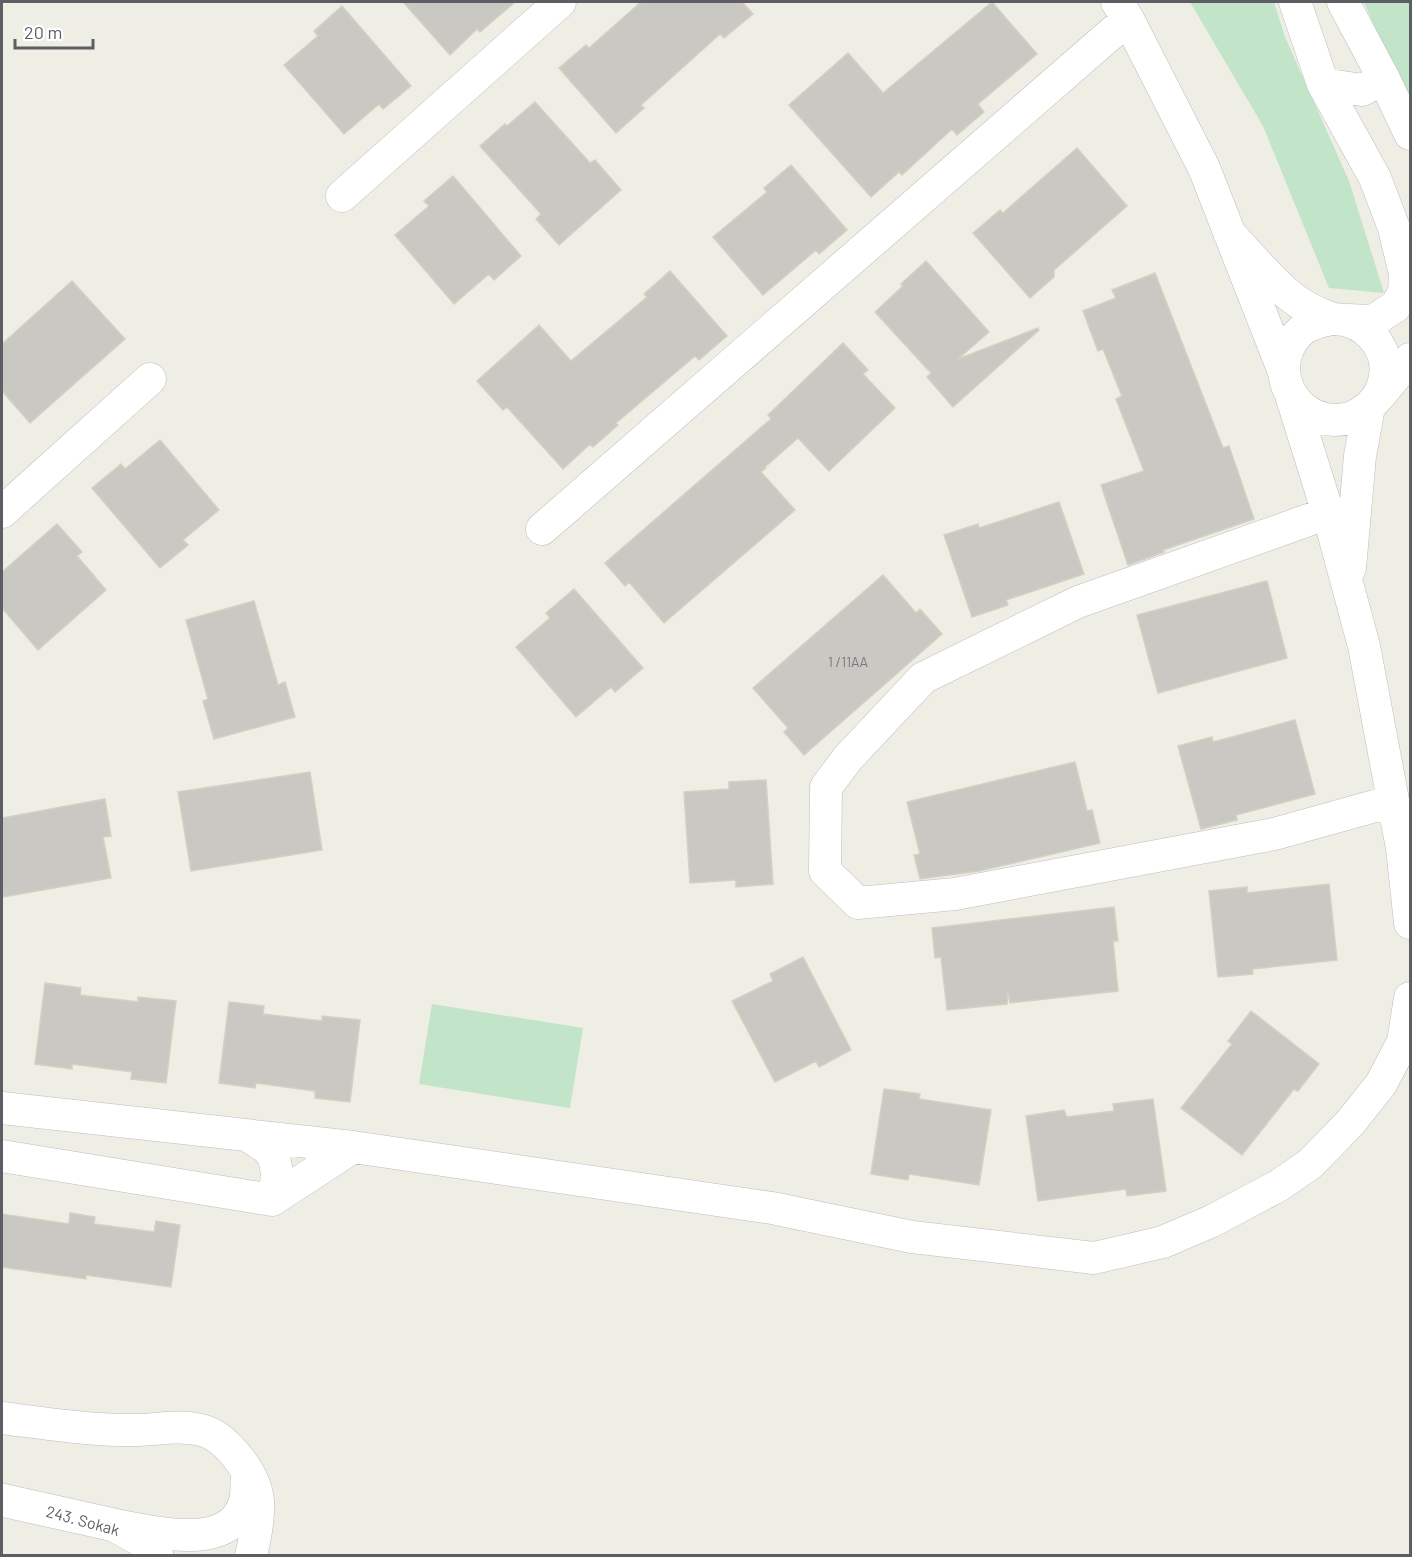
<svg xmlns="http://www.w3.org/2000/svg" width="1412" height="1557" font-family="Barlow,sans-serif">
	<rect width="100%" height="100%" fill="#eeeee4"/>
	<path fill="#c2e4c9" d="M1190,2H1274L1285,37L1349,181L1384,293L1329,288L1263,126Z
		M1364,2H1410V110Z
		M432,1004L583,1028L570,1108L419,1084Z"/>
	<path fill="#cac8c2" stroke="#d2d1c3" stroke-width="1.5" d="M403,2H515L480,32L477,29L450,55Z
		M641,2H742L753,14L724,38L720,34L641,105L644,108L616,133L559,68L586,45L589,48Z
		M992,2L1037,54L978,104L984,112L957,135L952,129L902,175L899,172L871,197L789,105L848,53L883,93Z
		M342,6L411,86L383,109L379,104L344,134L284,65L318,36L314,31Z
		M535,102L590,163L595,160L621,190L559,245L536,219L541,214L480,146L505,124L507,126Z
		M1077,148L1127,206L1054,270V277L1030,298L973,233L1000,210L1003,213Z
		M791,165L847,230L819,254L816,250L763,295L713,237L767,192L764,188Z
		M453,176L521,256L494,280L489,274L454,304L395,235L429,206L424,201Z
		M926,261L989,332L958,359L1038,328L1039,330L953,407L927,377L931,373L875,312L903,286L901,284Z
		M670,271L727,336L699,360L695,356L616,423L618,425L593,447L590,444L563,469L507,407L503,410L477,381L539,325L571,361L647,297L644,294Z
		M1155,273L1223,448L1229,446L1254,519L1163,550L1164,552L1128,565L1101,485L1144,471L1116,399L1122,396L1103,349L1098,351L1083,311L1116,298L1112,290Z
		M72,281L125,339L30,423L2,391V344Z
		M843,343L868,370L863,374L895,408L829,471L798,438L765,467L766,468L761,472L795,510L664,623L629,582L625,586L605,563L771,419L768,415Z
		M160,440L219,510L183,540L188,545L160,568L92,488L121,464L125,469Z
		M1059,502L1084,574L1006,600L1008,605L972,617L944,535L978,524L979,528Z
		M57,524L82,552L77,556L106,590L38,650L2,608V572Z
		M883,575L916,613L920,609L942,634L804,755L784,732L788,728L753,688Z
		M1267,581L1287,658L1158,693L1137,615Z
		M574,589L643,668L615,692L611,687L576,717L516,647L550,618L546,613Z
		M254,601L278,685L285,682L295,717L214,739L203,701L208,699L186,620Z
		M1295,720L1315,794L1236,815L1237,820L1201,829L1178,746L1212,737L1213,742Z
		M1075,762L1087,811L1092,810L1100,843L979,871L920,879L914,855L920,854L907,802Z
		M310,772L322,850L191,871L178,792Z
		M766,780L773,884L736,887V880L690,883L684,792L729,789V782Z
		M105,799L111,836L103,837L111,878L2,897V818Z
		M1329,884L1337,960L1252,969L1253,974L1218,977L1209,891L1247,887V893Z
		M1114,907L1118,941H1113L1118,991L1010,1003L1008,991L1007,1004L947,1010L941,957L935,958L932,928Z
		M803,957L851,1050L819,1067L816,1061L775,1082L732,1001L773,981L770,974Z
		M45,983L81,988L80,995L138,1002V997L176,1001L166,1083L131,1079L132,1072L72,1064V1069L35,1064Z
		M229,1002L264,1006L263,1014L322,1021V1016L360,1020L350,1102L315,1098V1091L256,1083L255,1088L219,1083Z
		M1251,1011L1319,1064L1298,1091L1294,1089L1242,1155L1181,1108L1232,1044L1228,1041Z
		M884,1089L920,1094L919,1099L991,1110L979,1185L909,1174L908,1180L871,1174Z
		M1153,1099L1166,1191L1127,1196L1126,1189L1038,1201L1026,1116L1064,1110L1067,1117L1114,1111L1113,1104Z
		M70,1213L95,1217L94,1224L154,1232L156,1221L180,1225L171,1287L86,1275V1279L2,1267V1214L69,1224Z"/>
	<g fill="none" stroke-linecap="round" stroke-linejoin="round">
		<g stroke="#bcbcc2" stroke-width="33">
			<path id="minor" d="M1117,2L1128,19L1204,168L1284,372
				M1295,2L1323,84L1375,178L1394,228L1405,274L1404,292L1396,306L1373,321L1347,320
				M1343,2L1384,79L1410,134
				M1323,84L1362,90L1384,79
				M342,196L560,2
				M1229,233C1248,253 1269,279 1290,296C1300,304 1317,313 1330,318C1336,320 1342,319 1348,321C1373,328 1391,355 1384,381C1381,395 1372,406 1360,413C1353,418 1343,420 1334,420C1288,418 1266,361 1302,330C1310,323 1321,321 1331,319
				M1291,395L1328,513L1364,646L1402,848L1410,923
				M1380,395L1410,359
				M2,512L150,379
				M1328,513L1078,602L923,678L848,758L826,787L825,871L858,903L955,894L1274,834L1393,801
				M542,529L1128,19
				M1350,568L1360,456L1369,407
				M2,1108L353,1147L772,1208L912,1237L1094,1258L1163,1242L1212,1221L1278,1186L1310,1164L1350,1123L1381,1084L1403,1042L1410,998
				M250,1137C256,1142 266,1146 270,1152C280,1165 277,1186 272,1200
				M2,1156L272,1200L353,1147
				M2,1418C43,1423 86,1430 129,1430C153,1431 176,1424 201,1430C227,1436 256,1476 258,1501C259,1519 255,1538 251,1556
				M115,1525C152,1531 230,1554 245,1501C247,1494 246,1485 247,1478"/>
		</g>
		<g stroke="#bcbcc2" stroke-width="34">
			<path id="tertiary" d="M2,1500L114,1525L141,1540L157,1556"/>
		</g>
		<use href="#minor" stroke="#fff" stroke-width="32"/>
		<use href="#tertiary" stroke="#fff" stroke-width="33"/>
	</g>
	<g text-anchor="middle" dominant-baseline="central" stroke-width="6" stroke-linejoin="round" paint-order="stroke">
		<g font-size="14" fill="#78787c">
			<text x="848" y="661">1 /11AA</text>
		</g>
		<g font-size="16" fill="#5c5e64" stroke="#fff">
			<text transform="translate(83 1520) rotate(15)">243. Sokak</text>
		</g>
	</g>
	<rect width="1412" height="1557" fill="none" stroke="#5c5e64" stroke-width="6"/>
	<path d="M15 39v9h78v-9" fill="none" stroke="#5c5e64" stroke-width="3"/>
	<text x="24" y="39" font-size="18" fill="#5c5e64" stroke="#ffffff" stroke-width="4.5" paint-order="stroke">20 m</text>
</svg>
